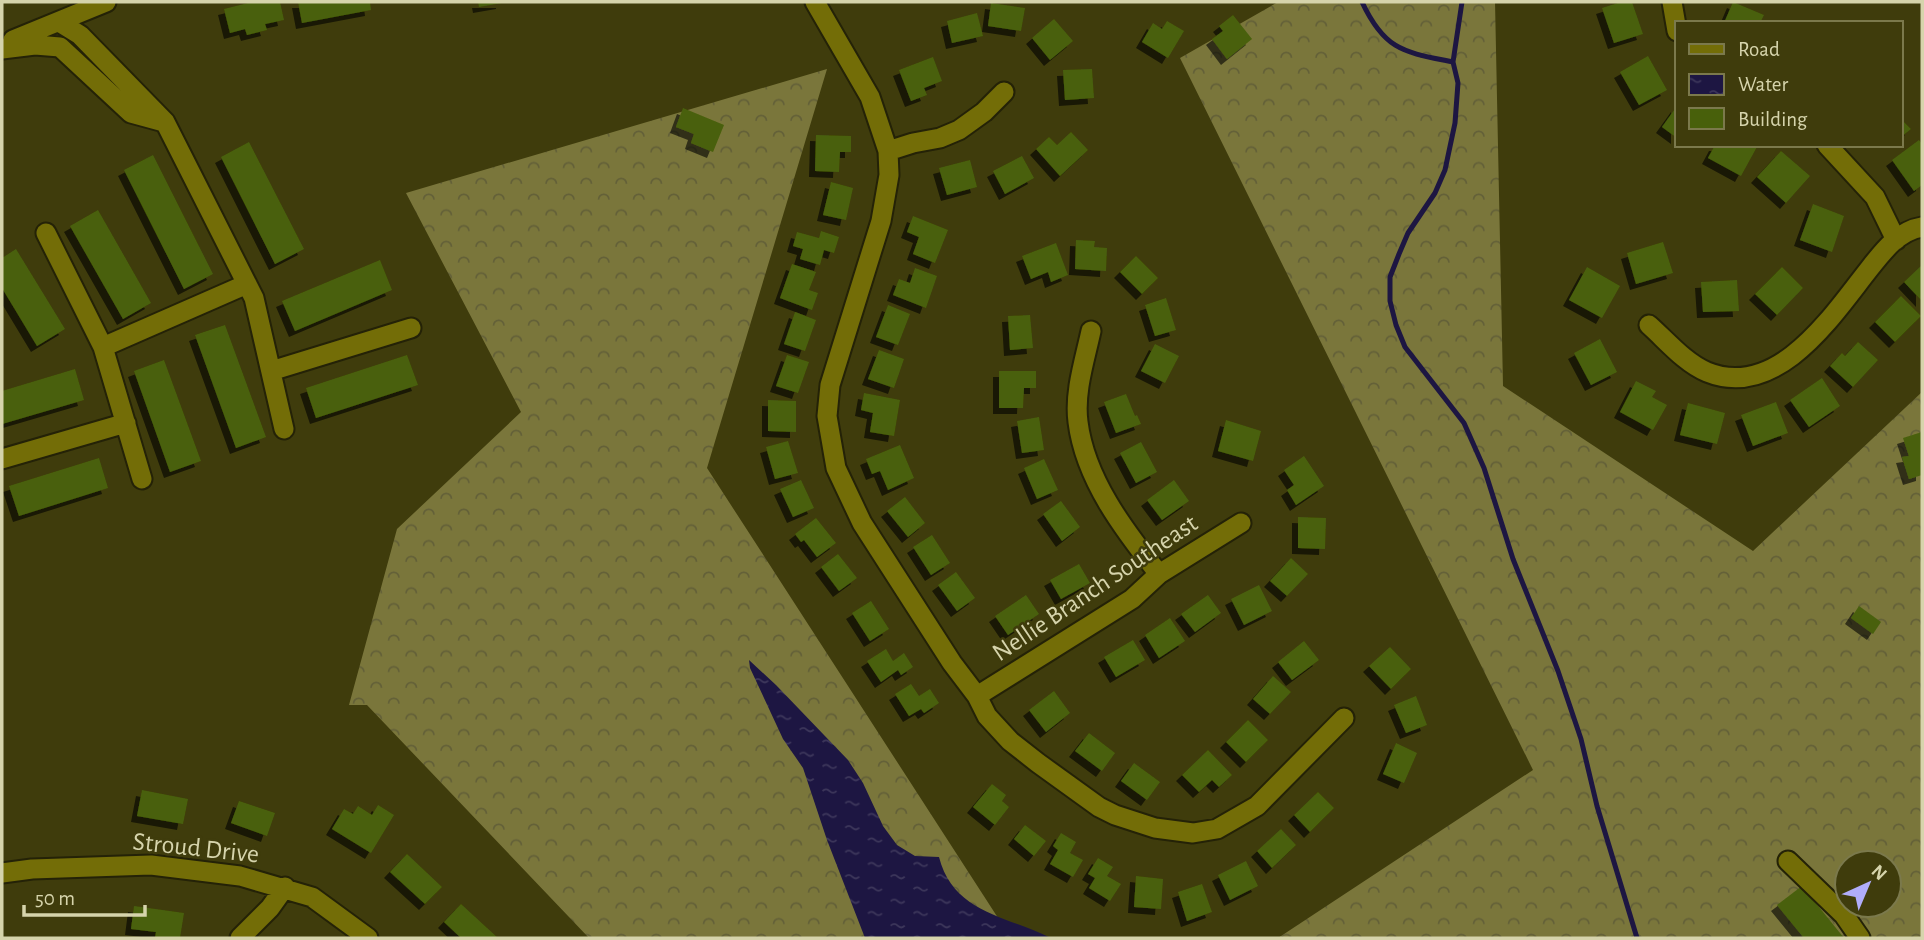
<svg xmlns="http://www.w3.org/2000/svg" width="1924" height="940" font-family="'Alegreya Sans',sans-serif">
	<defs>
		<pattern id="forest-crowns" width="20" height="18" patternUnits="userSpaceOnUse" patternTransform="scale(1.75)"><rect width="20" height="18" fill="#7a763b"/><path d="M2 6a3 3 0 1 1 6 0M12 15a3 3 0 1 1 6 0" fill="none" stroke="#636038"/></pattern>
		<pattern id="water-ripples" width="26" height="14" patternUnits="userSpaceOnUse" patternTransform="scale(1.75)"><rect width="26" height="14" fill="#1d1642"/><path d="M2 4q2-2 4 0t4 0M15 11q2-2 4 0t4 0" fill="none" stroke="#3d375b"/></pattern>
		<filter id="shadow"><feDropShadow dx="-6" dy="6" stdDeviation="0" flood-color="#0009"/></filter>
	</defs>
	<rect width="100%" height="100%" fill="#3f3c0c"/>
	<path fill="url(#forest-crowns)" fill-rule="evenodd" d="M1278,2H1495L1503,386L1753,551L1922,392V938H1278L1533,770L1180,58ZM1847,863H1889V905H1847Z
		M827,69L707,468L1011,938H589L367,705H349L397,529L521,412L406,193Z"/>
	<path fill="url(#water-ripples)" d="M749,660L776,685L848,760L863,783L883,826L897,845L915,856L939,857C953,913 1007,916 1051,938H865L827,840L803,768L783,739L750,668Z"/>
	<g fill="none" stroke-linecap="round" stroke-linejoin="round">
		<path stroke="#1d1642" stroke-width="5" d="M1362,2C1385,51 1404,52 1453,62
			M1462,2L1453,62L1458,83L1455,123L1445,170L1435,193L1408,233L1399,254L1390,277V301L1396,325L1405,347L1464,423L1484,468L1513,559L1558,671L1581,739L1597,806L1637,938"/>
	</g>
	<path fill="#48600b" filter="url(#shadow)" d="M252,2H280L284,20L265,24L267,30L247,35L245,29L230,33L224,9Z
		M298,2H370L371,10L302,23Z
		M478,2H502V3L479,7Z
		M1621,2H1632L1643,34L1614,43L1602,8Z
		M1733,2L1764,15L1760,23H1724Z
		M991,3L1025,8L1021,31L988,26Z
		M977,13L983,36L952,43L947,21Z
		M1233,15L1252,39L1227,59L1212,39L1223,31L1219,26Z
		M1054,19L1073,41L1050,60L1032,38Z
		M1167,21L1184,31L1168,58L1142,42L1153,23L1162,29Z
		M1648,56L1667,90L1639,105L1620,72Z
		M933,57L942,81L924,88L927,95L911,101L899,70Z
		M1092,69L1094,98L1065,100L1063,70Z
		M1677,106V138L1662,127Z
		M683,108L724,125L713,152L691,143L694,134L676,127Z
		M1901,119L1911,129L1901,137Z
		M1071,132L1088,150L1060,176L1036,149L1049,137L1057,145Z
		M816,135L851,136V152H840L839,172L815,171Z
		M1919,140L1922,144V185L1914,191L1892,160Z
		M249,142L304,249L275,264L221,157Z
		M1715,145H1758L1741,176L1708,158Z
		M1781,151L1810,176L1786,203L1757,177Z
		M153,155L213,274L184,289L124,170Z
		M1022,156L1034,178L1005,194L993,171Z
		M970,160L977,187L947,195L939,168Z
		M831,182L853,188L846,220L823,215Z
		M1813,204L1844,216L1832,252L1800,240Z
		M98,210L151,303L123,319L70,226Z
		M913,216L948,230L935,263L913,254L919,237L907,232Z
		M821,231L839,237L834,253L824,250L820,265L800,259L803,249L793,246L797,232L819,238Z
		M1076,240L1095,241L1094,247L1107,248L1106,271L1075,269Z
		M1663,242L1673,273L1636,284L1627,253Z
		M1056,243L1068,275L1051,282L1048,272L1031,279L1022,256Z
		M16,249L65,329L37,346L2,288V258Z
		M1136,256L1158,278L1142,294L1120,272Z
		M380,260L392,290L295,331L282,301Z
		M792,264L816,272L809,290L818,293L812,310L780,298Z
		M1922,265V301L1904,282Z
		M1587,267L1620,286L1602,318L1569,300Z
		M1782,267L1803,288L1777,315L1755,294Z
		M915,268L937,276L926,308L893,295L899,279L910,283Z
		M1737,280L1739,311L1703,312L1701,282Z
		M1901,296L1921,316L1895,342L1875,322Z
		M1166,298L1176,330L1155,336L1145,305Z
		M888,305L910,314L898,345L876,337Z
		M795,312L816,320L805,351L784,344Z
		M1030,315L1033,348L1010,350L1008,316Z
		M225,325L266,437L236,448L195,335Z
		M1600,339L1617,372L1591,385L1574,353Z
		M1858,342L1878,360L1853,387L1830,366L1842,353L1845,356Z
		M1155,344L1179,356L1165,383L1141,371Z
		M879,350L904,359L894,388L868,379Z
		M407,355L418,385L316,418L306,388Z
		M787,355L809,362L798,393L776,386Z
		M164,360L201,461L170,472L134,371Z
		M75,369L84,400L2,424V391Z
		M999,371H1036V388H1024L1023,408H999Z
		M1822,378L1840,406L1809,427L1790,400Z
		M1636,381L1656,391L1652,397L1667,405L1653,430L1620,412Z
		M864,393L900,400L894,436L870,432L873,413L861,410Z
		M1126,394L1135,416L1137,415L1141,424L1116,433L1104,402Z
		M768,400L796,401V432L768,431Z
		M1776,402L1788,433L1753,446L1741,415Z
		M1688,403L1725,413L1717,444L1680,435Z
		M1039,417L1044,450L1022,453L1017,421Z
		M1226,420L1261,431L1253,461L1218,451Z
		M1922,432V475L1909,479L1902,457L1909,456L1903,438Z
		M788,441L798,473L775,479L766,447Z
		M1141,442L1157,472L1136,483L1120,453Z
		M900,445L914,478L888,490L880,471L872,474L866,459Z
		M1304,456L1324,486L1296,505L1287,490L1294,485L1284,470Z
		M99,458L108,488L19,516L9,486Z
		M1044,459L1058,490L1037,499L1024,468Z
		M801,480L814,508L793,517L780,489Z
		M1174,480L1189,501L1162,520L1147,500Z
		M905,497L925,523L908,537L887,511Z
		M1061,501L1080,527L1062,541L1043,514Z
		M1298,517L1326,518L1325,549L1298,548Z
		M816,518L836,543L817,557L804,540L801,542L795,534Z
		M932,535L950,563L931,575L913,547Z
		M838,554L857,578L839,591L821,567Z
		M1291,558L1308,574L1287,596L1270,581Z
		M1079,564L1090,583L1061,599L1050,580Z
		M956,572L975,598L957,611L938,585Z
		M1259,585L1272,611L1244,625L1231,599Z
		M1026,595L1039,614L1008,635L995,616Z
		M1208,595L1221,613L1195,632L1181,614Z
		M871,601L889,629L870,641L852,613Z
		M1859,606L1881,622L1873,634L1851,618Z
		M1170,618L1185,641L1159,658L1145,635Z
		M1133,640L1145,660L1116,677L1104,657Z
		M1304,641L1319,660L1292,680L1278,662Z
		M1390,647L1411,669L1391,689L1369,666Z
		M886,649L893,661L904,653L913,667L901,675L898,670L881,682L867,661Z
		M1273,676L1291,692L1270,714L1253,699Z
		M911,684L919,696L930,689L939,703L924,713L921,709L909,716L895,694Z
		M1054,691L1070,713L1046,732L1029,710Z
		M1416,696L1427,725L1406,733L1394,705Z
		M1248,720L1268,740L1246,762L1226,742Z
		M1089,733L1115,753L1102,771L1075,751Z
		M1396,743L1417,753L1404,783L1383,774Z
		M1208,750L1232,775L1219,787L1212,780L1199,792L1182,775Z
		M1134,763L1160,782L1147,800L1121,781Z
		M992,784L1006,795L1002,801L1009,807L995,825L973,807Z
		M142,790L188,799L183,824L137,816Z
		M1318,792L1334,808L1310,832L1294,815Z
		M239,801L275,813L267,836L231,823Z
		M378,805L394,815L371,853L332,829L344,809L353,814L358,806L372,815Z
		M1025,825L1046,841L1034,856L1014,839Z
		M1281,829L1296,845L1272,868L1257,851Z
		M1061,833L1076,842L1070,853L1083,860L1073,877L1050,864L1058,850L1053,846Z
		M407,854L442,887L425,904L390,872Z
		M1098,858L1113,867L1107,876L1121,884L1110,901L1089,888L1095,878L1088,874Z
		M1246,861L1258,886L1230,900L1218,875Z
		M1136,876L1163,879L1161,909L1134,907Z
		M1202,884L1212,912L1187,921L1178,892Z
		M1802,886L1844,938H1804L1777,905Z
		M461,904L498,938H461L444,922Z
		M134,906L184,913L180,938H155L156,932L131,929Z"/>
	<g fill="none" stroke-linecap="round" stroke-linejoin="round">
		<g stroke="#242207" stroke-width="23">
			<path id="minor" d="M815,2L870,97L888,151L889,175L881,221L830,385L827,416L836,468L862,523L952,663L977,696L987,716L1010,741L1038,763L1099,807L1115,815L1155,828L1193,833L1217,829L1257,806L1344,718
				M1672,2L1677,31
				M59,22L80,35L165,122L254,298L284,429
				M13,40L106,2
				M2,49L35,45L60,47L131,113L164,122
				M1827,145L1875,197L1896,240
				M888,151L913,143L940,138L959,130L984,112L1004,92
				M46,233L103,347L142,479
				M1649,325C1666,340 1685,363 1707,372C1776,400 1830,319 1866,273C1881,254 1897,231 1922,227
				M1091,331C1085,359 1074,392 1078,422C1085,479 1124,530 1159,574
				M103,347L247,284
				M271,371L411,328
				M2,459L126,423
				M977,696L1132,599L1159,574L1241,523
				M1788,861L1844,915L1860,938
				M2,873L32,869L151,865L240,876L312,897L368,938
				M240,938L270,908L285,887"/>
		</g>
		<use href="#minor" stroke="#736d07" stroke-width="19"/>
	</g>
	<g text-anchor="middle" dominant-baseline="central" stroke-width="5" stroke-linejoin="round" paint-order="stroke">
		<g font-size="26" fill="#d6d4ac" stroke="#3f3c0c">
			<text transform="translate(1095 588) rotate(-34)">Nellie Branch Southeast</text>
			<text transform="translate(196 848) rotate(6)">Stroud Drive</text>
		</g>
	</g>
	<rect width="1924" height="940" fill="none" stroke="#d6d4ac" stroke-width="7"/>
	<rect x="1675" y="21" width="228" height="126" fill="#3f3c0c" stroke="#7b794c" stroke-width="2"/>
	<rect x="1689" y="44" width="35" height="10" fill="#736d07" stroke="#7b794c" stroke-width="2"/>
	<text x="1738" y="56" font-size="21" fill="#d6d4ac">Road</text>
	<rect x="1689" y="74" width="35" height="21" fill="url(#water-ripples)" stroke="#7b794c" stroke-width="2"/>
	<text x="1738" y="91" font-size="21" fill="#d6d4ac">Water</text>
	<rect x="1689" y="108" width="35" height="21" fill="#48600b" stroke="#7b794c" stroke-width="2"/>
	<text x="1738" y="126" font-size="21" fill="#d6d4ac">Building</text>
	<g transform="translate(1868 884) rotate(44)"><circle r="33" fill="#3f3c0c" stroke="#7b794c" stroke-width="2"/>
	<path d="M0-5L12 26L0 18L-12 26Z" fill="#b0adfa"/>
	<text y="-10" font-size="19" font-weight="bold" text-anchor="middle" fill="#d6d4ac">N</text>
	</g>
	<path d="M24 905v10h121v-10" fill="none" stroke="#d6d4ac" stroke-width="3.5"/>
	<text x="35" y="905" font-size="21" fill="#d6d4ac" stroke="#3f3c0c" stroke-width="5" paint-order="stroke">50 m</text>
</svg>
